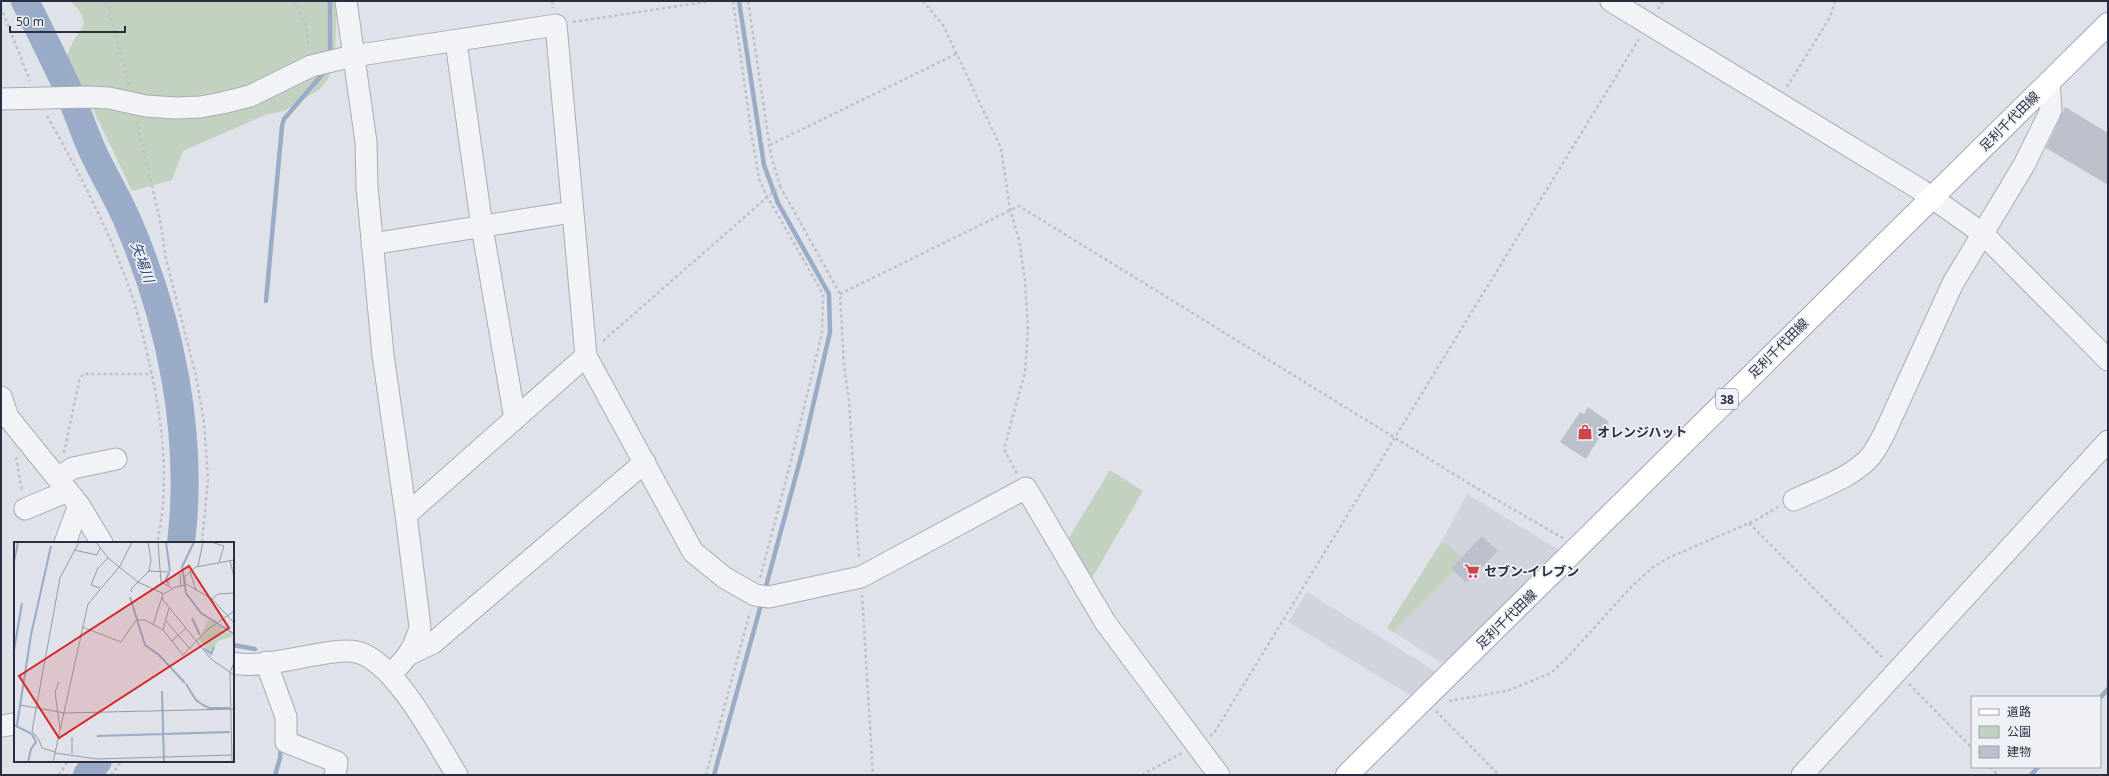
<svg xmlns="http://www.w3.org/2000/svg" width="2109" height="776" font-family="'Noto Sans','Noto Sans JP',sans-serif">
	<rect width="100%" height="100%" fill="#dfe2e8"/>
	<path fill="#d1d4dd" d="M1467,494L1559,550L1445,661L1440,662L1387,628L1442,541Z
		M1307,592L1435,671L1410,695L1288,622Z"/>
	<path fill="#c3d2c0" d="M71,1H337L335,54L332,68L328,79L320,89L284,111L265,115L183,151L172,180L132,191L82,86L66,57L73,42L84,24L81,13Z
		M1110,470L1143,491L1092,578L1067,541Z
		M1442,541L1461,556L1451,568L1454,571L1393,632L1387,628Z"/>
	<g fill="none" stroke-linecap="round" stroke-linejoin="round">
		<path stroke="#9aabc8" stroke-width="4.5" d="M739,1L764,165L778,203L829,294L830,332L802,453L765,590
			M330,52V1
			M266,301L282,126L284,119L326,70
			M233,645L255,649
			M2100,698L2108,689
			M275,775L280,758L281,745
			M714,775L762,601
			M2031,775L2038,767"/>
		<path stroke="#9aabc8" stroke-width="28" d="M25,1C39,29 53,57 66,85C76,107 83,130 93,152C104,176 118,198 128,222C171,322 194,435 181,543
			M87,775L98,761"/>
	</g>
	<path fill="#bcc0cb" d="M2065,107L2108,133V185L2046,148Z
		M1588,407L1609,422L1586,459L1560,442L1580,412L1584,414Z
		M1482,536L1498,551L1466,583L1451,568Z"/>
	<g fill="none" stroke-linecap="round" stroke-linejoin="round">
		<g stroke="#a8acb5" stroke-width="23">
			<path id="minor" d="M346,1L366,142L367,187L383,355L406,515L420,627C415,648 405,660 390,675
				M1611,1L1921,190L1982,233L2108,360
				M456,42L482,227L515,419
				M1,99L89,97L109,98L146,106L176,108L200,107L222,103L250,96L311,66L353,56L556,25L586,356L693,552L725,578L755,595L769,597L861,577L1026,488L1105,622L1219,775
				M372,244L572,212
				M1,397L8,417L79,505L102,543
				M58,477L73,468L116,459
				M1794,500C1819,488 1852,478 1871,456C1876,449 1881,440 1885,432L1953,283L2024,165L2051,110L2049,82
				M25,509L68,491
				M406,515L586,356
				M65,543L79,505
				M410,654L433,643L645,462
				M266,662L286,717V742L337,762L335,775
				M233,663C256,668 291,659 314,655C327,653 344,649 357,652C396,662 436,742 457,775
				M1,726L15,724
				M1802,775L2108,441"/>
		</g>
		<g stroke="#9fa5b4" stroke-width="24">
			<path id="major" d="M1347,775L2108,24"/>
		</g>
		<path stroke="#bdc0c7" stroke-width="2.5" stroke-dasharray="3 3" stroke-linecap="butt" d="M105,1L109,9L129,85
			M295,1L305,24L309,49
			M552,1L553,8
			M733,1L752,138L759,179L767,196L823,294L822,333L790,465L760,578
			M923,1L943,25L1001,148L1010,209L1019,240L1025,280L1028,330L1025,372L1004,449L1017,474
			M1,7L30,81
			M1658,9L1663,1
			M573,22L711,1
			M1787,87L1830,17L1835,1
			M47,116C79,172 109,230 130,290C139,315 144,341 150,366C163,424 170,485 157,543
			M137,121L160,220L166,259L196,376L204,422L208,480L202,543
			M770,145L956,54
			M780,186L840,294L844,366L849,400L859,558
			M840,294L1019,206L1478,489L1563,538
			M603,341L780,186L771,155L748,1
			M64,453L79,381L83,374H152
			M16,457L22,491
			M1749,523L1884,659
			M862,595L873,775
			M1909,684L1972,748
			M1449,701L1507,691L1551,673L1567,658L1629,589L1653,567L1668,558L1756,520L1778,507
			M1436,711L1499,775
			M1210,736L1214,733L1639,39
			M1990,767L1998,775
			M59,775L68,761
			M111,775L122,761
			M706,775L750,612
			M1142,775L1182,753"/>
		<use href="#minor" stroke="#f2f3f7" stroke-width="21"/>
		<use href="#major" stroke="#fff" stroke-width="22"/>
	</g>
	<defs>
		<g id="shop-bare" transform="scale(1.2)"><path d="M-5-2.5h2.3a2.7 3.5 0 0 1 5.4 0H5L5.5 6h-11ZM-1.5-2.5h3a1.5 2.3 0 0 0-3 0Z" fill="#cd454a" stroke="#eff1f6" stroke-width="2.5" paint-order="stroke"/></g>
		<g id="supermarket-bare" transform="scale(1.2)"><path d="M-6-5.5h2.5l.6 2H6L4.5 2H-2.5L-4.4-4H-6ZM-1.5 3.2a1.3 1.3 0 1 0 .1 0ZM3 3.2a1.3 1.3 0 1 0 .1 0Z" fill="#cd454a" stroke="#eff1f6" stroke-width="2.5" paint-order="stroke"/></g>
	</defs>
	<g fill-rule="evenodd">
		<use href="#shop-bare" x="1585" y="432"/>
		<use href="#supermarket-bare" x="1472" y="571"/>
	</g>
	<g text-anchor="middle" dominant-baseline="central" stroke-width="3.5" stroke-linejoin="round" paint-order="stroke">
		<rect fill="#eff1f6" stroke="#646876" stroke-width="1" x="1716" y="389" width="22" height="20" rx="3"/>
		<g font-size="12" font-weight="bold" fill="#282e3f">
			<text x="1727" y="399">38</text>
		</g>
		<g font-size="13" fill="#282e3f" stroke="#eff1f6">
			<text transform="translate(2009 121) rotate(-45)">足利千代田線</text>
			<text transform="translate(1778 348) rotate(-45)">足利千代田線</text>
			<text transform="translate(1506 619) rotate(-44)">足利千代田線</text>
		</g>
		<g font-size="13" font-weight="bold" fill="#282e3f" stroke="#eff1f6" text-anchor="start">
			<text x="1597" y="432">オレンジハット</text>
			<text x="1484" y="571">セブン-イレブン</text>
		</g>
		<g font-size="14" font-style="italic" fill="#334873" stroke="#eff1f6">
			<text transform="translate(143 262) rotate(70)">矢場川</text>
		</g>
	</g>
	<g transform="translate(14 542)">
		<rect width="220" height="220" fill="#dfe2e8"/>
		<path d="M194,78L207,85L208,89L219,92L217,95L204,99L197,112L185,97Z" fill="#c3d2c0"/>
		<path fill="none" stroke="#9aabc8" stroke-width="2" d="M152,0L156,29M180,0L168,25L172,51L187,71L220,92M0,20L4,0M155,43L152,37L155,31M116,55L131,103L145,113L171,141M178,76L186,93M190,106L197,112L200,105M0,108L8,61M172,142L182,158L189,163L195,166H216M148,149L150,220M0,183L18,192L22,200L17,207L14,220M3,183L17,93L37,4M83,194L216,190"/>
		<path fill="none" stroke="#969aa4" stroke-width="1" d="M82,0L94,16L124,40L150,52L161,45L171,43V34L182,25L220,18M144,0L147,40L159,47M197,0L210,4L205,20M60,8L83,13L86,6M216,19L220,35M184,24L189,0M135,29L156,30M176,29L182,49M166,32L167,45M172,42L198,57L220,81M86,46L77,43L84,26L94,16M117,50L118,46L135,29L137,18L134,0M148,52L149,58L197,117L220,133M198,57L204,52L220,51M152,79L176,107M139,83L148,55M68,85L107,100L122,78H131L149,88L169,113L193,88L220,69M149,88L155,66M158,99L172,86M45,140L41,150L46,187M6,163L51,171L220,167M58,195V212M41,210L28,206L25,198L18,189L46,36L65,0M41,211L83,217L218,213M39,220L74,62L106,24L118,0M218,220L216,130L220,121"/>
		<path fill="#d62828" fill-opacity="0.15" stroke="#d62828" stroke-width="2" d="M175,24L215,86L45,196L5,134Z"/>
		<rect width="220" height="220" fill="none" stroke="#282e3f" stroke-width="2"/>
	</g>
	<rect width="2109" height="776" fill="none" stroke="#282e3f" stroke-width="4"/>
	<rect x="1971" y="696" width="130" height="72" fill="#eff1f6" stroke="#9fa3ad"/>
	<rect x="1979" y="709" width="20" height="6" fill="#ffffff" stroke="#9fa3ad"/>
	<text x="2007" y="716" font-size="12" fill="#282e3f">道路</text>
	<rect x="1979" y="726" width="20" height="12" fill="#c3d2c0" stroke="#9fa3ad"/>
	<text x="2007" y="736" font-size="12" fill="#282e3f">公園</text>
	<rect x="1979" y="746" width="20" height="12" fill="#bcc0cb" stroke="#9fa3ad"/>
	<text x="2007" y="756" font-size="12" fill="#282e3f">建物</text>
	<path d="M10 26v6h115v-6" fill="none" stroke="#282e3f" stroke-width="2"/>
	<text x="16" y="26" font-size="12" fill="#282e3f" stroke="#eff1f6" stroke-width="3" paint-order="stroke">50 m</text>
</svg>
